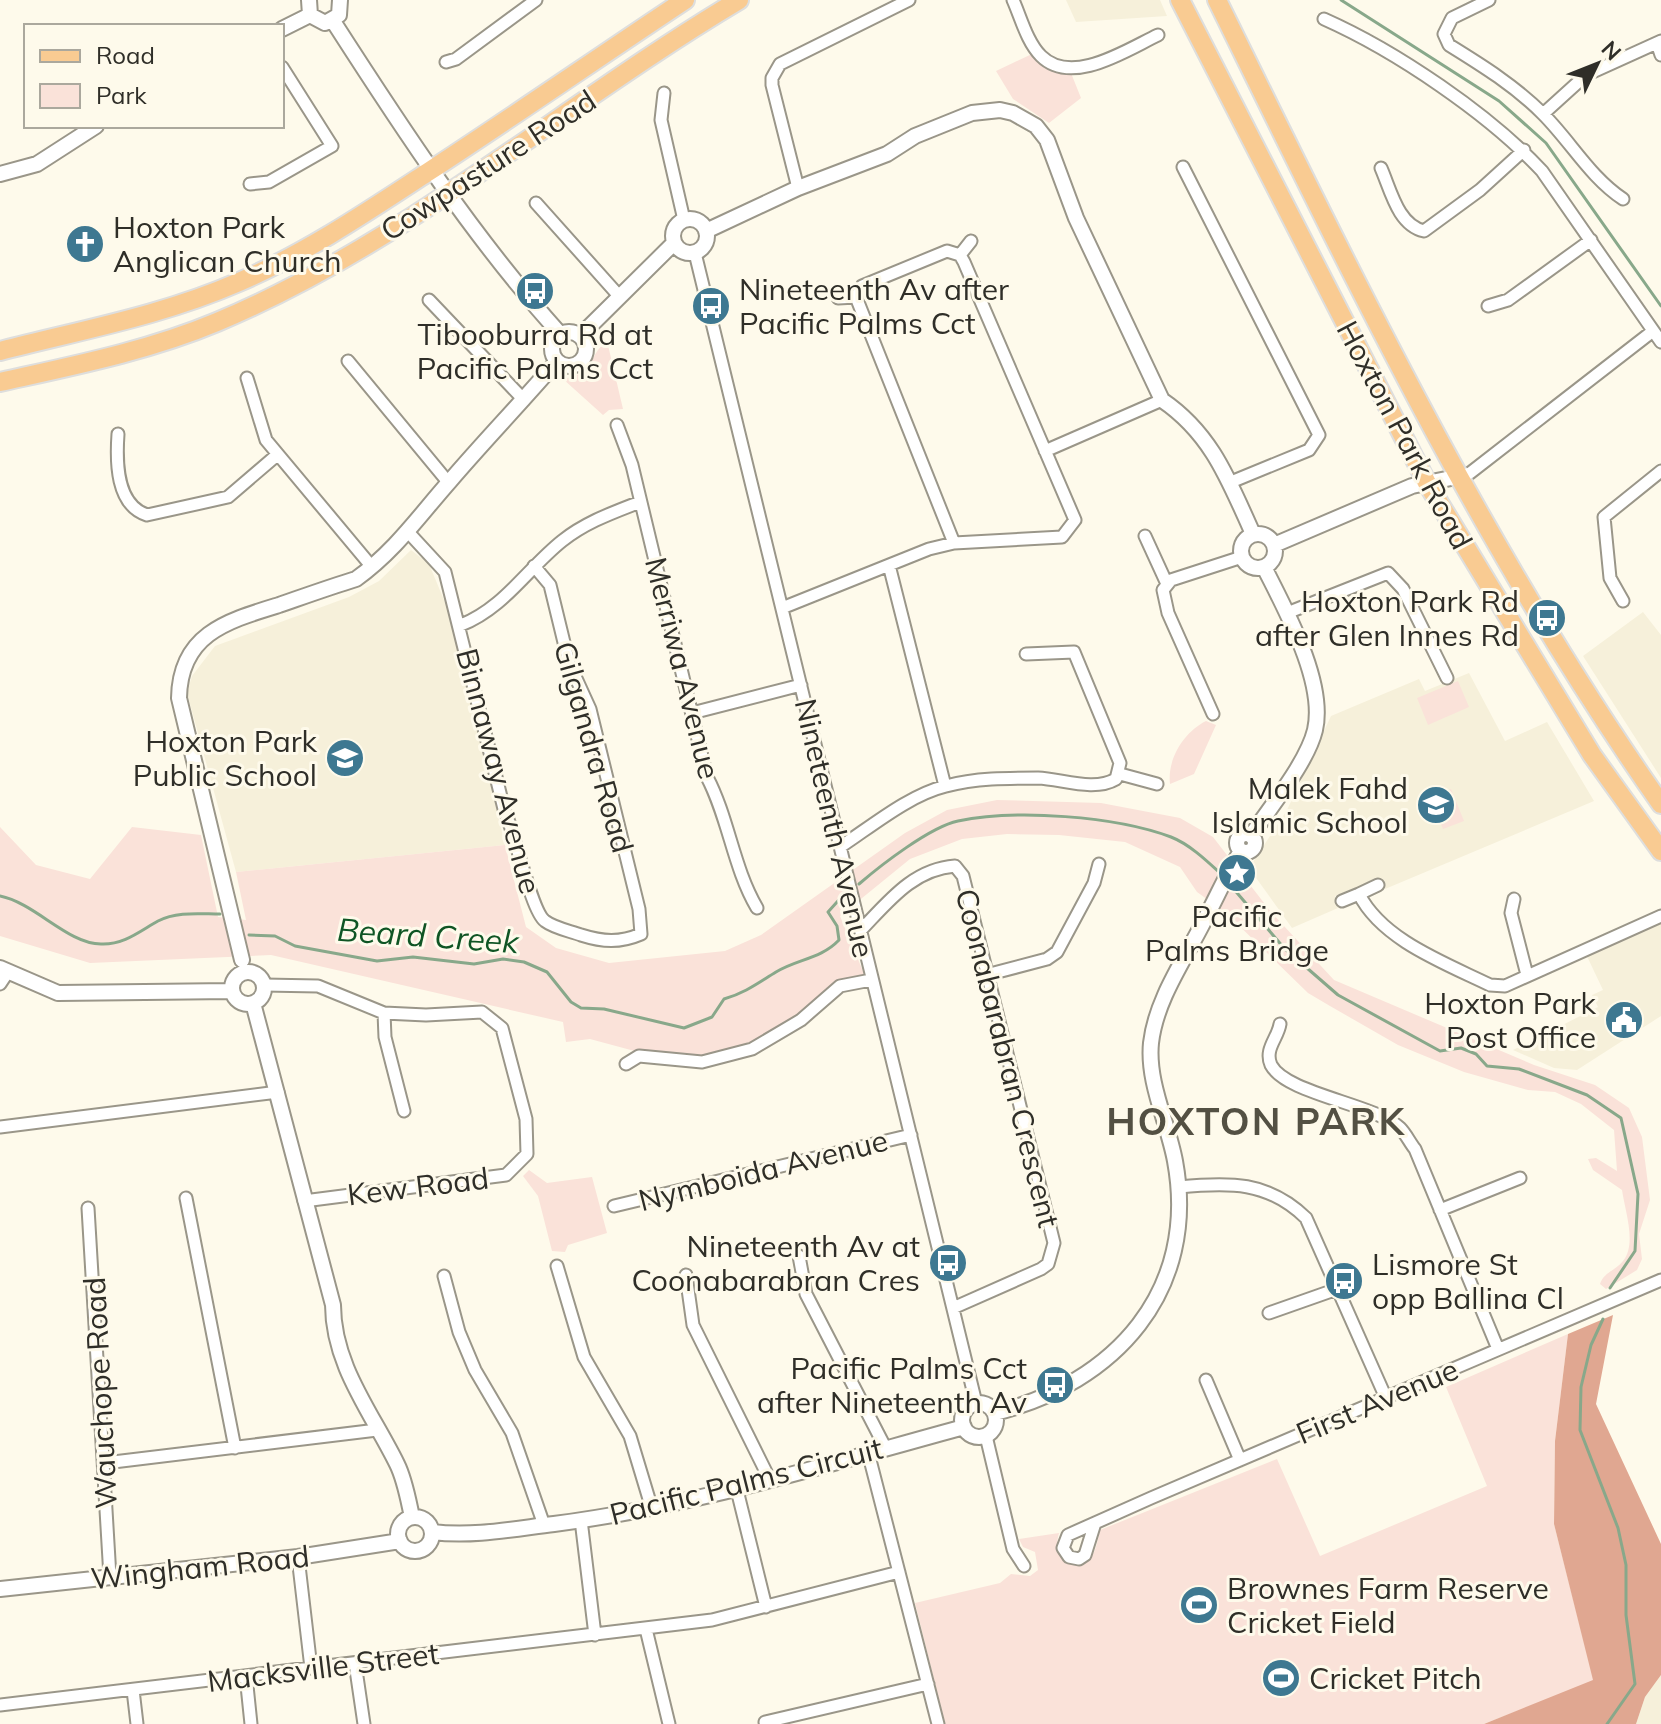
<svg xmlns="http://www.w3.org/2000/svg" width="1661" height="1724" font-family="Mulish,sans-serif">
	<rect width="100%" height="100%" fill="#fefaeb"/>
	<path fill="#f6f0da" d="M1066,0H1160L1167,16L1076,22Z
		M411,550L429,564L454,624L505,845L236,872L187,693L192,676L215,646L349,597L379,581Z
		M1643,612L1661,635V778L1583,656Z
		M1469,673L1505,741L1547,722L1594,801L1385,889L1379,878L1335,896L1338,908L1292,928L1249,868L1287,810L1331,716L1419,679L1425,691Z
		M1661,916V1016L1577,1070L1554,1068L1513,1050L1598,1007L1592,995L1603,990L1584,950Z
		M1661,1675V1724H1636L1645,1697Z"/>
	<path fill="#fae2d9" d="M1032,54L1071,73L1081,98L1049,123L1013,99L996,71Z
		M607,341L623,409L609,410L603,415L563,379C599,372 585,358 607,341Z
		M1458,681L1469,707L1428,725L1417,698Z
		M1206,721L1216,725L1194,774L1170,784C1167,759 1184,732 1206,721Z
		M1451,789L1464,821L1443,829L1430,798Z
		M997,800L1101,803L1180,818L1213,837L1271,912L1334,980L1534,1065L1595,1085L1629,1108L1642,1137L1650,1200L1639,1234L1642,1259L1637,1270L1606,1289L1600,1284C1604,1272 1615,1271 1623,1261C1637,1244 1625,1211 1622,1190L1593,1170L1588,1159L1596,1158L1617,1171L1614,1130L1581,1104L1555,1092L1528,1090L1464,1072L1398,1045L1330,1006L1308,993L1225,912L1197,892L1180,867L1125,842L1059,835L1007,834L962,839L910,859L840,916L865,976L848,990L833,996L789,1032L712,1061L653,1056L590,1039L566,1042L563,1022L271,955L90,963L0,936V827L36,865L90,879L132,827L201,835L218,917L246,920L236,872L505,845L526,927L556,948L609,963L725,951L761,935L905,833L947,810Z
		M529,1170L547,1183L592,1177L607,1233L568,1245L565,1252L552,1251L538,1196L523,1176Z
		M1568,1334L1555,1441L1554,1524L1594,1681L1484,1724H945L915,1603L1000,1583L1011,1574L1030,1576L1038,1570L1035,1552L1023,1547L1019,1539L1059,1533C1054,1550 1061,1559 1077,1566C1095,1560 1096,1548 1100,1530L1277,1459L1320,1556L1487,1486L1446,1387Z"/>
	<path fill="#e0a791" d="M1613,1315L1596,1404L1661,1544V1675L1645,1697L1636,1724H1484L1593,1680L1554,1524L1555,1441L1568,1334Z"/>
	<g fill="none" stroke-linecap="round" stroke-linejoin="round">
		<path stroke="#88a88a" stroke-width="3" d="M1341,0L1499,101L1546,143L1661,306
			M859,884C881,865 930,827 958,821C1016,809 1115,816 1171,837C1189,844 1206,860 1220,873
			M1232,887L1284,948L1338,995L1440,1051L1461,1048L1476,1054L1487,1066L1519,1069L1587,1095L1621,1118L1638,1194L1635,1251L1610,1288
			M0,896C35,903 68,944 101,944C124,945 140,931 158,921C177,911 200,914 220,914
			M249,935L275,936L295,946L377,961L413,957L474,964L503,959L524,962L547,972L571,1002L581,1008L604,1009L684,1028L712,1017L724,999C745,993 758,983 776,972C797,959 821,959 839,940L837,926L828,912L846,892
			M1603,1319L1591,1345L1581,1387L1580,1430L1618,1528L1626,1565V1615L1635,1684L1607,1724"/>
		<g stroke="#9a9689" stroke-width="15">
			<path id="minor" d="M1013,0C1021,18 1027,42 1041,56C1072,87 1128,49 1158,35
				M1489,0L1452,18L1444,34L1449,45C1483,66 1515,86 1543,114C1571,142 1590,177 1623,199
				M1324,19C1396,51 1489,114 1542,171L1661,342
				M1657,43L1661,55
				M446,62L456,59L536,0
				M664,93L661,120L684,220
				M1543,114L1586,75L1661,41
				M1183,167L1319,435L1309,450L1231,482
				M1381,168C1391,191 1398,225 1424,231L1480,190L1524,150
				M250,184L269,182L332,146L282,67
				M798,188L772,85V78L780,64L909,0
				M536,203L620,297
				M695,253L976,1403
				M960,255L971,241
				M838,298L856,297
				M429,300L524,400
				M1488,306L1508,300L1591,240
				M348,361L448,482
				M247,378L266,440L372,567
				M617,425L632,465L707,777C729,819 733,867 757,908
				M118,434C116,462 116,505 147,515L228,497L277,455
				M1045,451L1162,400
				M1457,477L1470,473L1653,331
				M409,533L445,572L504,809C515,832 531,911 545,921C554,928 570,931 581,935C603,942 620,943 641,934L639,909L590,709L569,663L550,585L534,566
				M1145,536L1167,584
				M889,565L945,786
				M1623,601L1610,578L1604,517L1661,471
				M782,608L929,549L954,543L1062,537L1075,520L964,262L960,255L947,251L862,286L856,297L954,543
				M1287,613L1388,573L1403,589L1447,678
				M461,625C504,608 527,569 562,541C586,522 612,513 640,502
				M692,713L801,685
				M1213,714L1168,613L1163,590L1171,580L1242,557
				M1120,774L1157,784
				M840,847C872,826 909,795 946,786C975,778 1008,778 1038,778C1062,779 1094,792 1116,779L1120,763L1074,652L1026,654
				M1359,894L1378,885
				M1514,899L1511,913L1527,975
				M1342,901L1359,894C1382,940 1445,963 1490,985L1505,986L1661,916
				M861,930C888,902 913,869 955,866L963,876L1054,1243L1048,1264L1041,1269L953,1308
				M990,974L1047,959L1057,952L1094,883L1099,864
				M0,984L8,972
				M264,985L318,986L384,1013L426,1015L482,1012L502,1028L526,1119L527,1154L506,1175L304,1201
				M384,1013L385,1037L404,1111
				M1280,1024C1278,1038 1264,1049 1271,1065C1286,1094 1375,1104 1400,1128C1406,1134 1410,1143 1415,1149L1498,1349
				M626,1064L639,1056L702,1062L752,1049L801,1020L840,986L871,980
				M0,1127L278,1092
				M1179,1187C1229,1182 1268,1181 1306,1218L1386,1398
				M186,1198L235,1448
				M614,1206L911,1135
				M88,1208L110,1577
				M1440,1210L1520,1178
				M799,1256L806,1294L885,1447
				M557,1266L584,1357L630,1436L652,1509
				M686,1275L693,1325L770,1480
				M444,1276L459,1332L475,1370L512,1433L544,1525
				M1269,1313L1340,1288
				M1206,1380L1240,1460
				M986,1436L1013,1549L1024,1566
				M868,1452L938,1724
				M105,1463L377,1430
				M737,1490L766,1607
				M581,1520L595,1635
				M1095,1523L1085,1555L1079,1559L1069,1557L1063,1548L1068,1535L1151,1498L1661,1280
				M298,1557L311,1668
				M646,1629L669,1724
				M355,1663L364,1724
				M246,1676L251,1724
				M133,1690L137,1724
				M0,1705L712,1620L899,1572
				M765,1722L928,1684"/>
		</g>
		<g stroke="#9a9689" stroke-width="18">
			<path id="tertiary" d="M309,0L310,15L325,23L339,15L340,0
				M333,21C403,130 473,237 560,334
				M282,29L310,15
				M0,174L37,164L96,126
				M673 236a17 17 0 1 1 34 0a17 17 0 1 1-34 0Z
				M706,231L798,188L887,154L915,136L972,113L1000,110L1013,113L1036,126L1047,140L1076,218L1162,400C1212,434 1229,481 1253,534
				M552 349a17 17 0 1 1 34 0a17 17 0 1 1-34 0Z
				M580,336L674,243
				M1241 551a17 17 0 1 1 34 0a17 17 0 1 1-34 0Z
				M1274,545L1412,486L1456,477
				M1237 843a9 9 0 1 1 18 0a9 9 0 1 1-18 0Z
				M1251,836C1270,807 1307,763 1315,730C1326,682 1285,609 1264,567
				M242,960L179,698C180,634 227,621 279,605C305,596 330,587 356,579C395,551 419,516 450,481C485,440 522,402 557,361
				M0,968L58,993L231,991
				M232 988a16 16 0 1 1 32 0a16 16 0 1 1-32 0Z
				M253,1003L333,1305C333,1365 372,1413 397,1464C405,1480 408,1499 412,1517
				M962 1420a17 17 0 1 1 34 0a17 17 0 1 1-34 0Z
				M995,1413C1115,1383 1199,1291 1175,1161C1168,1123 1147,1082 1151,1043C1156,999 1185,959 1204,921C1217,897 1227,873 1241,851
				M398 1534a17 17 0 1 1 34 0a17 17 0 1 1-34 0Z
				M432,1532C473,1537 513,1529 554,1524C694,1506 828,1464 964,1427
				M0,1589L298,1557L400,1541"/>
		</g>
		<g stroke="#dededd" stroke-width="22">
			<path id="primary" d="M1180,0L1427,483L1592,755L1661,851
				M1217,0C1352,275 1484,552 1661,804
				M0,351C81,330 161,316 239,282C306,253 367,212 428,172C514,116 599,57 685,0
				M0,382C72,366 148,351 217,322C402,245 566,103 739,0"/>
		</g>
		<use href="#minor" stroke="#fff" stroke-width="11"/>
		<use href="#tertiary" stroke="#fff" stroke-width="14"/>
		<use href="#primary" stroke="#f9cb92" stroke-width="18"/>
	</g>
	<defs>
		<g id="church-disc" transform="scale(2)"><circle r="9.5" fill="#3e7891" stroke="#fefaeb"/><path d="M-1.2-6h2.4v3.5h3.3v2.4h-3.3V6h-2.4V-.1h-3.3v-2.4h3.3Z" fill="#fff"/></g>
		<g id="bus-disc" transform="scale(2)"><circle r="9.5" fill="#3e7891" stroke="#fefaeb"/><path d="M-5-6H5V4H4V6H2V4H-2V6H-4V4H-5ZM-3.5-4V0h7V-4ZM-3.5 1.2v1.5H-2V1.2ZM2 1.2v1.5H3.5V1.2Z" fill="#fff"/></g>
		<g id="school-disc" transform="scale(2)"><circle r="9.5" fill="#3e7891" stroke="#fefaeb"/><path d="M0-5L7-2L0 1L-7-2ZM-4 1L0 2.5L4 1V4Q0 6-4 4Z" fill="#fff"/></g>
		<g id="sight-disc" transform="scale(2)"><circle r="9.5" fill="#3e7891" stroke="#fefaeb"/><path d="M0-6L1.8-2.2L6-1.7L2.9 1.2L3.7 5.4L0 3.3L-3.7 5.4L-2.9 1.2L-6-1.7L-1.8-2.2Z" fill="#fff"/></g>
		<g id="civic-disc" transform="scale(2)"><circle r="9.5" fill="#3e7891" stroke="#fefaeb"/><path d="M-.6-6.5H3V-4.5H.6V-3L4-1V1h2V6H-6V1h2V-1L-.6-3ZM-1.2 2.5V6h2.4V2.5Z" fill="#fff"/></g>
		<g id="stadium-disc" transform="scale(2)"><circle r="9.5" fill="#3e7891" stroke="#fefaeb"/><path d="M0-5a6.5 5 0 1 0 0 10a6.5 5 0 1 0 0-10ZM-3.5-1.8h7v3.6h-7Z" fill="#fff"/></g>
	</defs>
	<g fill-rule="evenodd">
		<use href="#church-disc" x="85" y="244"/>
		<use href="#bus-disc" x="535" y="291"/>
		<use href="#bus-disc" x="711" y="306"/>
		<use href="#bus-disc" x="1547" y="618"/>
		<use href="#school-disc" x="345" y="758"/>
		<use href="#school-disc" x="1436" y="805"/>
		<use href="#sight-disc" x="1237" y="873"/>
		<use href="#civic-disc" x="1624" y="1020"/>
		<use href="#bus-disc" x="948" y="1263"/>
		<use href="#bus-disc" x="1344" y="1281"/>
		<use href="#bus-disc" x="1055" y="1385"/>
		<use href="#stadium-disc" x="1199" y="1605"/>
		<use href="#stadium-disc" x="1281" y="1678"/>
	</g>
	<g text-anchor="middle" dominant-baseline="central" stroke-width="6" stroke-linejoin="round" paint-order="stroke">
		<g font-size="30" fill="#2f2e28" stroke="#fefaeb">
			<text transform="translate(488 165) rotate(-33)">Cowpasture Road</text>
			<text transform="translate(1405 435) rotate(62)">Hoxton Park Road</text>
			<text transform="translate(683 668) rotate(76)">Merriwa Avenue</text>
			<text transform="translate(594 747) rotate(74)">Gilgandra Road</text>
			<text transform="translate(499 771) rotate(75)">Binnaway Avenue</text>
			<text transform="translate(835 828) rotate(77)">Nineteenth Avenue</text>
			<text transform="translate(1008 1058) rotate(76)">Coonabarabran Crescent</text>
			<text transform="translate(763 1170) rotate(-14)">Nymboida Avenue</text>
			<text transform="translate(418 1186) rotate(-7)">Kew Road</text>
			<text transform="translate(100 1393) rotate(-93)">Wauchope Road</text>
			<text transform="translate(1377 1401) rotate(-23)">First Avenue</text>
			<text transform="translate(746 1481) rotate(-14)">Pacific Palms Circuit</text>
			<text transform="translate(200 1567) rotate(-6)">Wingham Road</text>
			<text transform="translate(323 1667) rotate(-7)">Macksville Street</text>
		</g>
		<g font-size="30" fill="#2f2e28" stroke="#fefaeb" text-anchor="end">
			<text x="113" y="227" text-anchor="start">Hoxton Park<tspan x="113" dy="34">Anglican Church</tspan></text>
			<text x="739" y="289" text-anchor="start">Nineteenth Av after<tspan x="739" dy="34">Pacific Palms Cct</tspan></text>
			<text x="535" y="334" text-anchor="middle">Tibooburra Rd at<tspan x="535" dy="34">Pacific Palms Cct</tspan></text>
			<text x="1519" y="601">Hoxton Park Rd<tspan x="1519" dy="34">after Glen Innes Rd</tspan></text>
			<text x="317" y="741">Hoxton Park<tspan x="317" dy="34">Public School</tspan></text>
			<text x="1408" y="788">Malek Fahd<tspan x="1408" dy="34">Islamic School</tspan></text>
			<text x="1237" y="916" text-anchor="middle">Pacific<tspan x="1237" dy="34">Palms Bridge</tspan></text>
			<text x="1596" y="1003">Hoxton Park<tspan x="1596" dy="34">Post Office</tspan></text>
			<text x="920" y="1246">Nineteenth Av at<tspan x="920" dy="34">Coonabarabran Cres</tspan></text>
			<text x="1372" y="1264" text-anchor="start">Lismore St<tspan x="1372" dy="34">opp Ballina Cl</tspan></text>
			<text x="1027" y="1368">Pacific Palms Cct<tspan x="1027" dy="34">after Nineteenth Av</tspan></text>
			<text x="1227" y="1588" text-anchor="start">Brownes Farm Reserve<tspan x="1227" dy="34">Cricket Field</tspan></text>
			<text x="1309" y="1678" text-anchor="start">Cricket Pitch</text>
		</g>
		<g font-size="32" font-style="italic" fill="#0f5524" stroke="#fefaeb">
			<text transform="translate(428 935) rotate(4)">Beard Creek</text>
		</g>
		<g font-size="38" font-weight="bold" letter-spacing="2" fill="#535043" stroke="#fefaeb">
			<text x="1256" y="1121">HOXTON PARK</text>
		</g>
	</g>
	<rect x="24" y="24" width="260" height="104" fill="#fefaeb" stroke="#aba89d" stroke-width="2"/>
	<rect x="40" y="50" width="40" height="12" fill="#f9cb92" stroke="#aba89d" stroke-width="2"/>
	<text x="96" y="64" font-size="24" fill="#2f2e28">Road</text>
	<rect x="40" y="84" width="40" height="24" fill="#fae2d9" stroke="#aba89d" stroke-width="2"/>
	<text x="96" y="104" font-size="24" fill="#2f2e28">Park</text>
	<g transform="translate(1597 64) rotate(47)" stroke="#fefaeb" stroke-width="6" paint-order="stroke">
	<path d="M0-6L14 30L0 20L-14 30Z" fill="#2f2e28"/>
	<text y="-12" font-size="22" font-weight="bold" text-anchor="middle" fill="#2f2e28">N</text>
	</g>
</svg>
